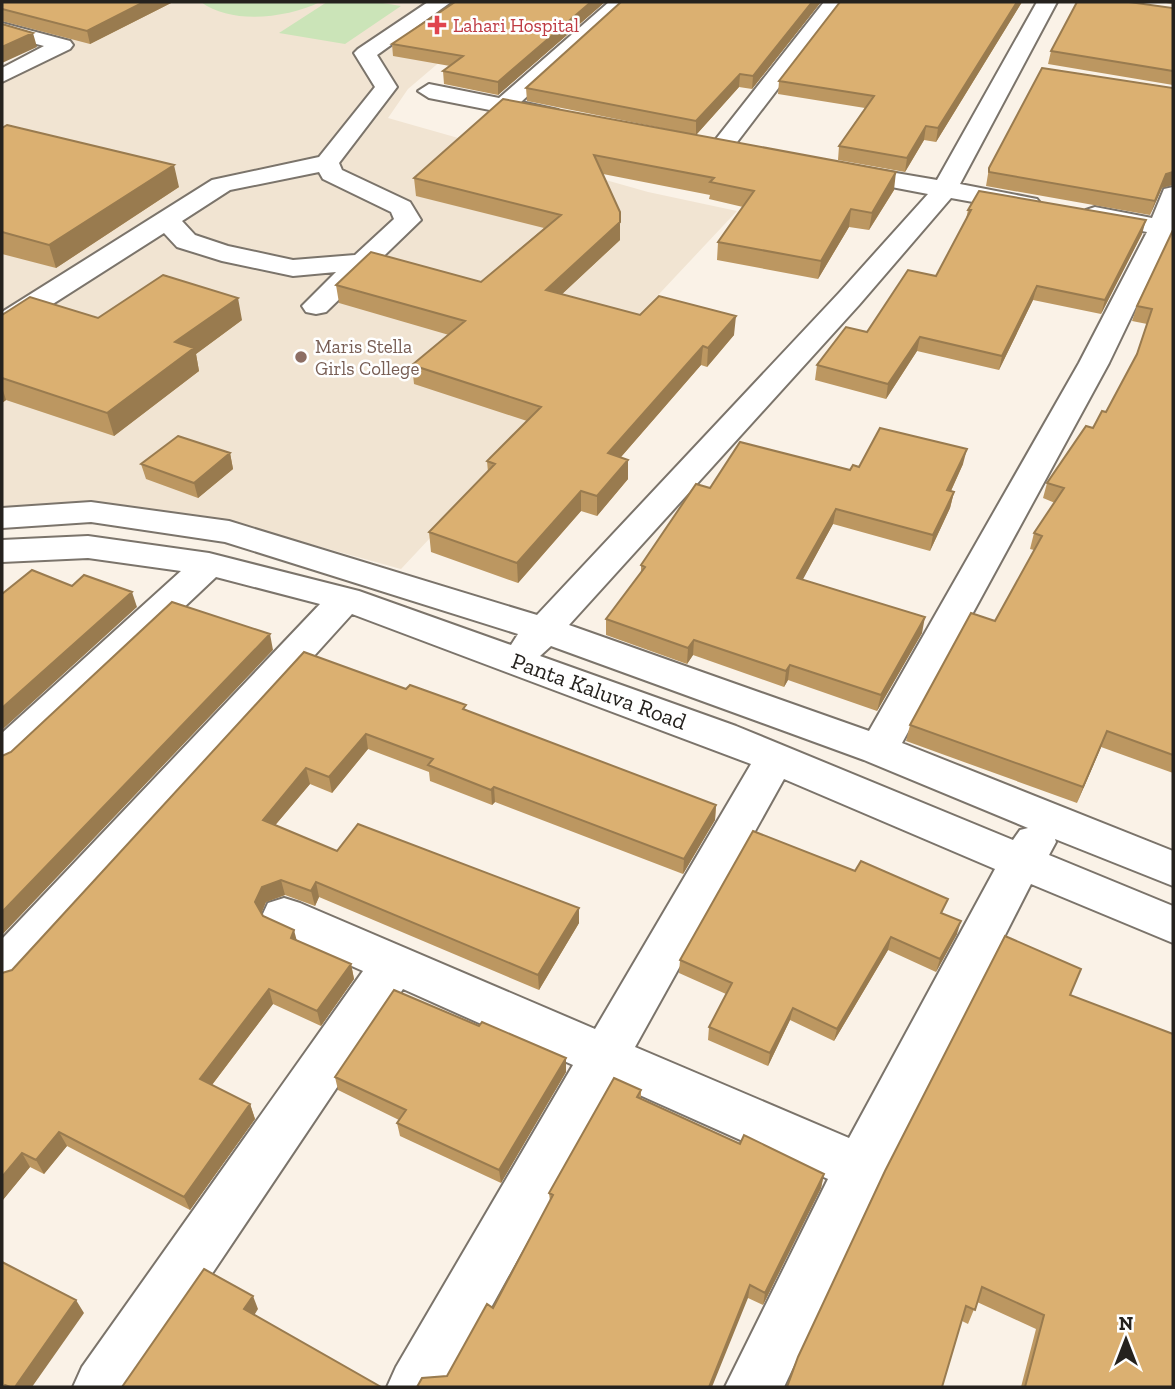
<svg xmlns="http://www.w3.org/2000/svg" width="1175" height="1389" font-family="'Zilla Slab',serif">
	<rect width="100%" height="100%" fill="#faf2e7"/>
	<path fill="#f1e4d2" d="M2,2H510L408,89L388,118L648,192L737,211L401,569L249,527L89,502L2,510V81L75,46L2,28Z"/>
	<path fill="#cbe4b8" d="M201,2H320C287,18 232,25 201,2Z
		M327,2H377L401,6L345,44L279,33Z"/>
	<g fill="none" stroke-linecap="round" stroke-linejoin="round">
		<g stroke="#7b746b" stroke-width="4">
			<path id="minor" d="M428,2H451L377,55L397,87L339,163L342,170L410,202L421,220L326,312L316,314L306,312L302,306L336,272L293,276L222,261L177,247L164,233L12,330L2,332V312L212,180L319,157L375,87L354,53L358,49ZM319,172L323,179L391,212L394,219L355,255L293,260L228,246L195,235L182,221L230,190Z
				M609,2H630L521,102L558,110L561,115L558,120L550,122L429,98L418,91L429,84L499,98Z
				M824,2H844L728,154H712L708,149L712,144Z
				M1037,2H1057L960,184L1037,199L1041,204L1037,209L1028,212L951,198L859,305L569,625L869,731L1079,363L1147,232L1086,220L1082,215L1086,210L1095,207L1152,218L1164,189L1173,187V237L1170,236L1109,363L902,743L1173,851V886L1055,839L1056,842L1049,855L1173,906V943L1031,884L878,1185L784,1387H725L828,1179L615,1084L447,1387H387L396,1367L573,1065L403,989L136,1387H73L82,1367L363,971L268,929L262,916L268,903L284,898L300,903L595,1029L751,764L352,614L18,983L2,988V939L320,604L216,577L16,766L2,771V733L181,571L88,558L2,562V540L88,536L209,553L359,591L511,645L518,634L225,542L91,522L2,528V508L91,502L229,521L537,615L839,293L928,194L834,176L831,171L834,166L843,164L937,180ZM551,646L864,760L1028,828L1020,830L1013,840L736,726L540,656ZM784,779L995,869L849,1138L635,1047Z
				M2,23L70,41L73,45L70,49L2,82V68L44,46L2,35Z"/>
		</g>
		<use href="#minor" fill="#fff" fill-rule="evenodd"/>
	</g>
	<path fill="#bc9761" d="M2,2H173L90,44L2,21Z
		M455,2H605L498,95L444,84L443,71L450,66L393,56L392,44Z
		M821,2L752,89L739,87L696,135L527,101L526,88Z
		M1022,2L936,142L924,140L905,172L838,160L839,146L865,108L778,94L779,81Z
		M1159,2H1173V4Z
		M1173,8V85L1048,64L1051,51Z
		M503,99L894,190L869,230L849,227L818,279L717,260L718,242L743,207L709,199L710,195L603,174L620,240L561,295L640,315L734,335L707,367L701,365L621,457L628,460V479L597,516L581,511L518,583L431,552L429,532L488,472L487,461L527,421L414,384L412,365L449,335L339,303L336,285L481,282L544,228L416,196L414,178Z
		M2,128L179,187L56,268L2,254Z
		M989,168L1162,188L1150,215L986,186Z
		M968,210L1142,234L1101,314L1033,300L999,370L917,351L886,399L815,380L817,365L867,332L936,276L966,219Z
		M1173,230V773L1101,747L1077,803L906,741L910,725L995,621L1034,550L1030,549L1034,533L1055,503L1043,498L1047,483L1106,412L1137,354L1147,324L1132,321L1137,306Z
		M2,315L98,318L242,320L196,354L199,371L114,436L6,400L2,403Z
		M230,453L233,469L198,498L146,479L141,464Z
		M963,464L951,491L954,492L950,508L930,551L833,524L802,580L922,633L877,711L788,680L784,687L693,655L687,664L606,635V619L641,572V565L710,488L850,470L859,467Z
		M304,652L467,711L716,805L715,820L683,874L495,802L492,805L430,781L429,772L368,749L332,793L310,784L275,825L337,851L579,908V923L539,990L319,897L315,906L285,895L266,902L261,913L263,916L297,941L351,964L354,979L321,1026L273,1004L212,1085L250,1104L255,1119L190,1210L67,1146L44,1174L30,1167L2,1201L12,970Z
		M944,914L957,934L936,972L888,950L834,1041L790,1020L768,1066L708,1040L709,1027L726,994L679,973L680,960Z
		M1070,995L1173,1387H1021L1036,1329L977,1302L968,1324L962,1321L787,1387Z
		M566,1072L501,1183L400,1136L397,1123L399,1120L338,1090L335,1077Z
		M641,1090V1099L740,1144L824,1174L821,1188L763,1305L748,1298L447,1376L493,1308L550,1201L549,1193Z"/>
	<path fill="#997b4f" d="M144,2H173L90,44L87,31Z
		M591,2H605L498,95V82Z
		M812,2H821L752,89L753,76Z
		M1017,2H1022L936,142L938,128Z
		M33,33L37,47L2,63V47Z
		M740,74L739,87L696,135V121Z
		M926,126L924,140L905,172L907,158Z
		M174,165L179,187L56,268L49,245Z
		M896,172L894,190L869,230L872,213Z
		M1173,172V185L1162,188L1150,215L1155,201L1166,174Z
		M851,209L849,227L818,279L821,261Z
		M1146,220L1142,234L1101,314L1105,300Z
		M620,222V240L546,309V290Z
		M1037,286L1033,300L999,370L1002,356Z
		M238,298L242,320L196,354L199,371L114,436L107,413L175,342Z
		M736,316L734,335L707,367L708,348Z
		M920,337L917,351L886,399L888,384Z
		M703,346L701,365L607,473L608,453Z
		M2,387L6,400L2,403Z
		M967,449L963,464L944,506L947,490Z
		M230,453L233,469L198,498L194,483Z
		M628,460V479L597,516V496Z
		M581,491V511L518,583L517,563Z
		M954,492L950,508L930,551L933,535Z
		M836,509L833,524L795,594L797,578Z
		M132,592L137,607L2,730V708Z
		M925,617L922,633L877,711L881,695Z
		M270,634L273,650L2,935V912Z
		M694,640L693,655L687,664L688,648Z
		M790,665L788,680L784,687L786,671Z
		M1107,731L1101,747L1077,803L1083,787Z
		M366,734L368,749L332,793L329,777Z
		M306,768L310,784L267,835L263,820Z
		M494,787L495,802L492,805L491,790Z
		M716,805L715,820L683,874L684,859Z
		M281,880L285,895L266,902L260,917L255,902L262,887Z
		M316,882L319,897L315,906L311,891Z
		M579,908V923L539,990L538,975Z
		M961,921L957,934L936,972L940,959Z
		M294,930L298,945L291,938Z
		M891,937L888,950L834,1041L837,1029Z
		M351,964L354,979L321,1026L317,1011Z
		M269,989L273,1004L205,1094L200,1079Z
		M793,1008L790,1020L768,1066L770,1053Z
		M566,1058V1072L501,1183L499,1170Z
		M250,1104L255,1119L190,1210L184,1197Z
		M59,1132L67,1146L44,1174L36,1160Z
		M22,1153L30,1167L2,1201V1177Z
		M824,1174L821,1188L763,1305L765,1293Z
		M750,1285L748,1298L712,1387H709Z
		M253,1296L258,1309L250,1322L244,1309Z
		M76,1300L84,1313L32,1387H15Z"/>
	<path fill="#dbb071" stroke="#997b4f" stroke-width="2" d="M2,2H144L87,31L2,9Z
		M455,2H591L498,82L443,71L463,56L392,44Z
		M621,2H812L753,76L740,74L696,121L526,88Z
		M840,2H1017L938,128L926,126L907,158L839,146L874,96L779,81Z
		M1077,2H1129L1173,8V71L1051,51Z
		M2,24L33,33L2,47Z
		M1042,68L1173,88V172L1166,174L1155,201L989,172V168Z
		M503,99L896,172L872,213L851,209L821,261L718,242L754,191L710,182L714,178L594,155L620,212V222L546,290L640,315L659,296L736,316L708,348L703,346L608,453L628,460L597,496L581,491L517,563L429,532L495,464L487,461L541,407L412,365L465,321L336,285L371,252L481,282L561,215L414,178Z
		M7,125L174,165L49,245L2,232V128Z
		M979,191L1146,220L1105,300L1037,286L1002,356L920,337L888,384L817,365L846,327L867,332L908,270L936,276L971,210H968Z
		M1173,230V755L1107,731L1083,787L910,725L971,613L995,621L1042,536L1034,533L1064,488L1047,483L1086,426L1093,428L1102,411L1106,412L1137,354L1152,309L1137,306Z
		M163,275L238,298L175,342L194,348L107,413L2,378V315L30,297L98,318Z
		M880,428L967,449L947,490L954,492L933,535L836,509L797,578L925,617L881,695L790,665L786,671L694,640L688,648L606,619L645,567L641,565L696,484L710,488L740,442L850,470L853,465L859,467Z
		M178,436L230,453L194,483L141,464Z
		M32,570L72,586L84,575L132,592L2,708V594Z
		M172,602L270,634L2,912V756L11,752Z
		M304,652L406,689L410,685L466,705L463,709L716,805L684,859L494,787L491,790L428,765L433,759L366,734L329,777L306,768L263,820L337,851L358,824L579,908L538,975L316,882L311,891L281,880L262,887L255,902L263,916L294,930L291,938L351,964L317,1011L269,989L200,1079L250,1104L184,1197L59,1132L36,1160L22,1153L2,1177V973L12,970Z
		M753,831L855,871L861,861L948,899L941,913L961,921L940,959L891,937L837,1029L793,1008L770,1053L709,1027L732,983L680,960Z
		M1005,936L1081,969L1070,995L1173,1034V1387H1025L1044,1315L982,1287L975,1310L966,1306L942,1387H787L798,1357L885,1171Z
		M394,990L479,1026L482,1022L566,1058L499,1170L397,1123L406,1110L335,1077Z
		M614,1078L641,1090L637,1097L740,1144L744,1135L824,1174L765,1293L750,1285L709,1387H417L422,1378L447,1376L487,1304L493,1308L553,1195L549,1193Z
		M2,1262L76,1300L15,1387H10L5,1385L3,1387H2Z
		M204,1269L253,1296L244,1309L381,1387H122Z"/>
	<path fill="#e0444e" stroke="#fff" stroke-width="2.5" d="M433.5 14.5h7v7h7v7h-7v7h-7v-7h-7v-7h7z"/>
	<circle fill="#8d6e63" stroke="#fff" stroke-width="2.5" cx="301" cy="357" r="7"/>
	<g text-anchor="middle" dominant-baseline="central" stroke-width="5" stroke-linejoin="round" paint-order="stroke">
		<g font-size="19" fill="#be3a42" stroke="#fff" text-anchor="start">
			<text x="453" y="25">Lahari Hospital</text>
		</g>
		<g font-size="19" fill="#785e54" stroke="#fff" text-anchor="start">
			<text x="315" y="346">Maris Stella<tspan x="315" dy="22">Girls College</tspan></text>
		</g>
		<g font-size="23" fill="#25221e" stroke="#fff">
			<text transform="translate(599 691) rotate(20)">Panta Kaluva Road</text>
		</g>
	</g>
	<rect width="1175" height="1389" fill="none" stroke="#25221e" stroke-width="7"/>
	<g transform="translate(1126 1340)" stroke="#ffffff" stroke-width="5" paint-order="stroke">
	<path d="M0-5L12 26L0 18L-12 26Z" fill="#25221e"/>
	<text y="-10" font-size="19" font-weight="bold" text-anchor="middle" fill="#25221e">N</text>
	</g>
</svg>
